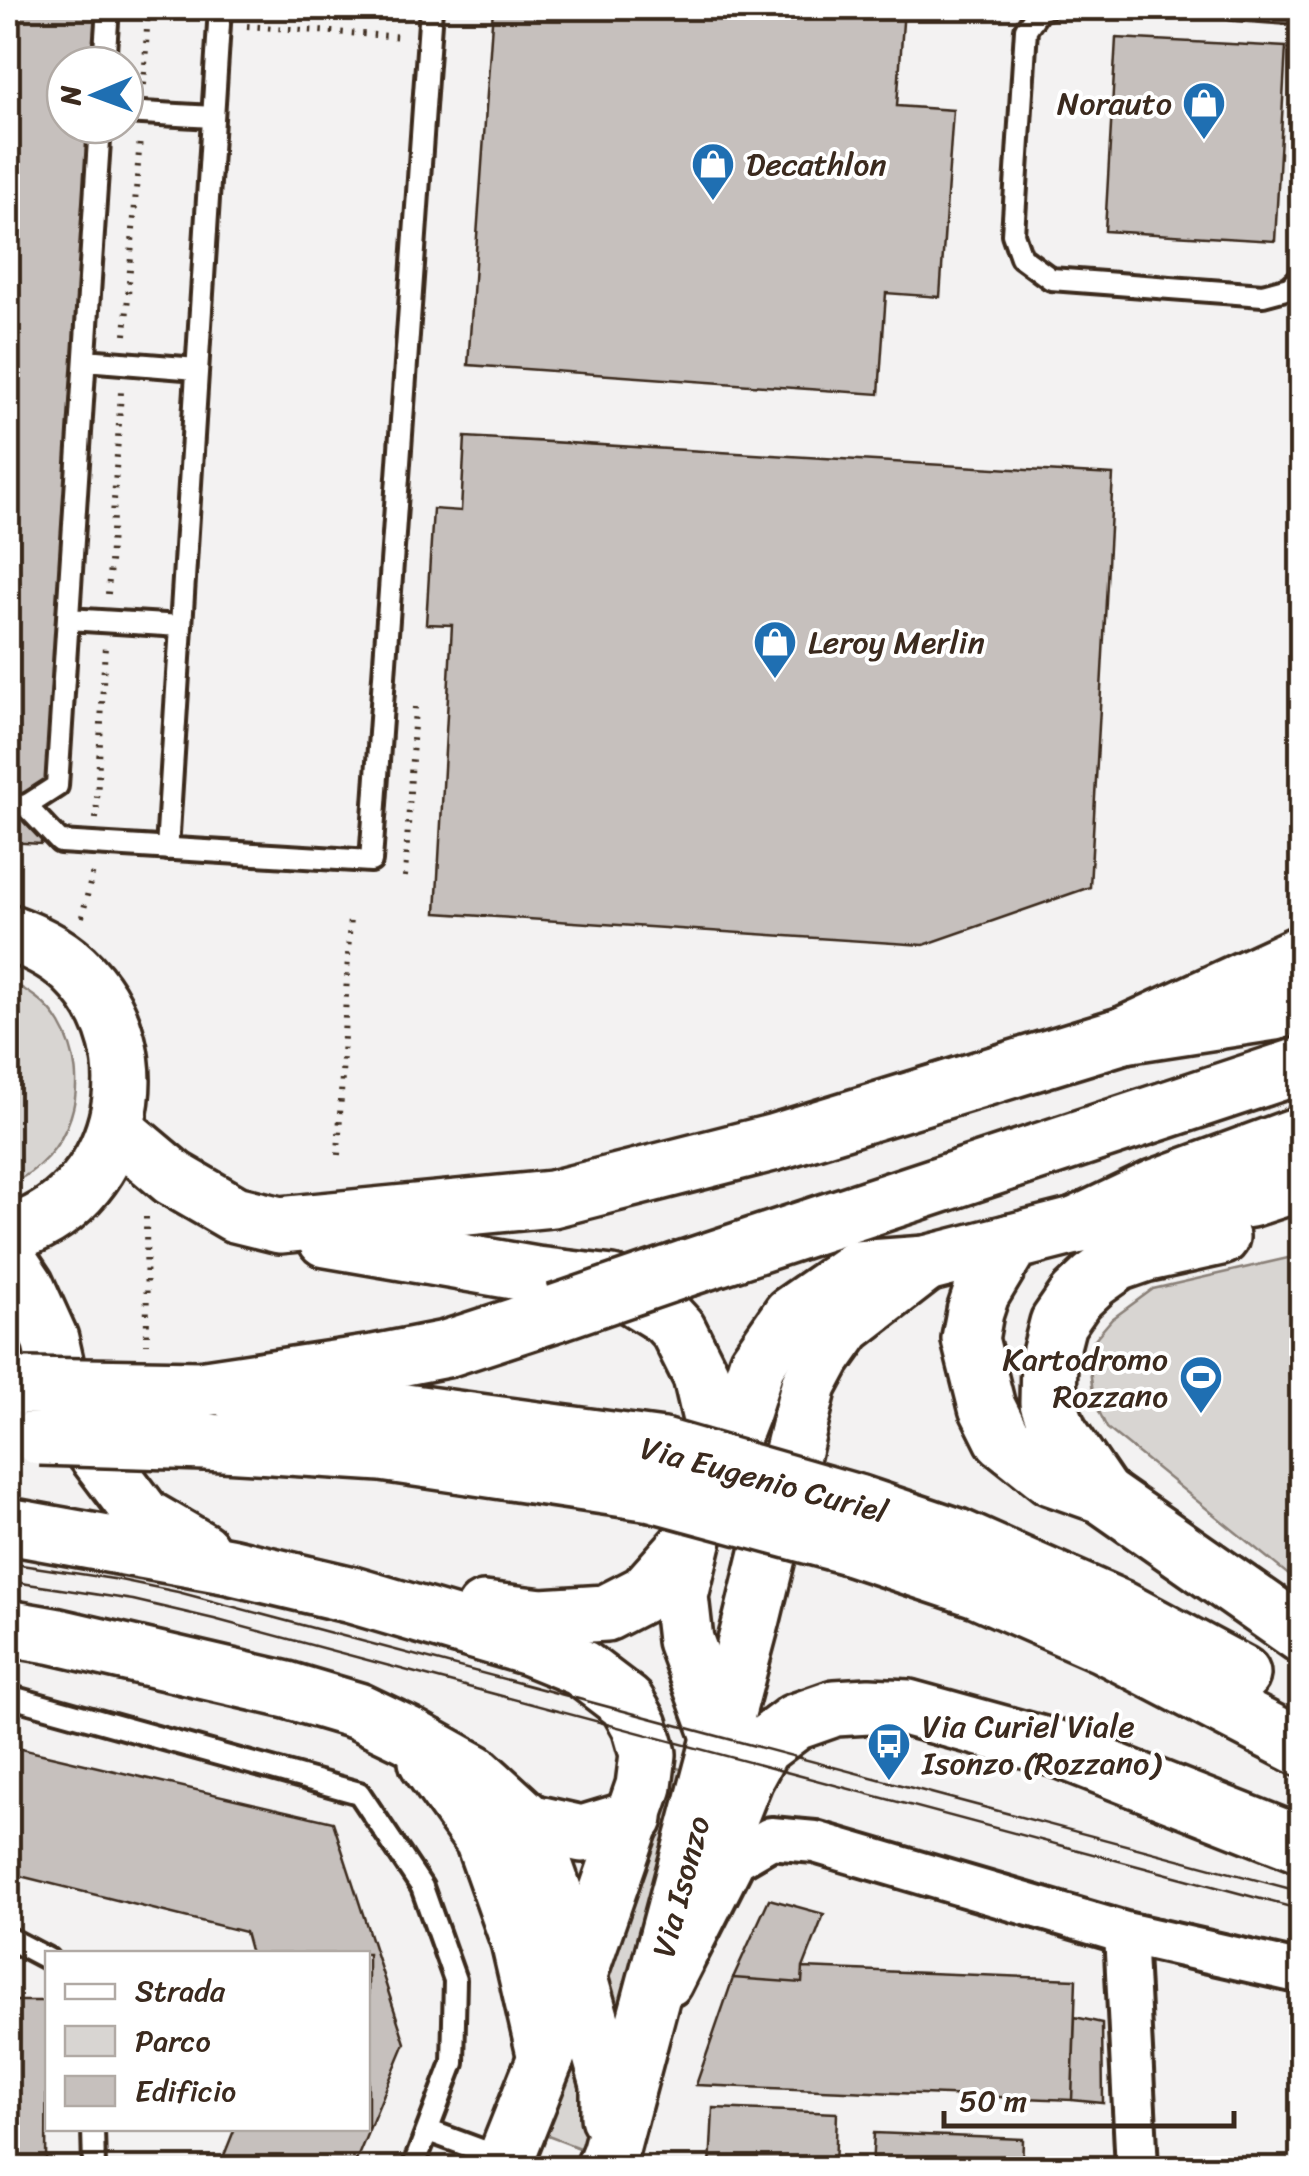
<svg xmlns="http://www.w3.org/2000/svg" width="1309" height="2176" font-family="Sriracha,sans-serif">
	<rect width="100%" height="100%" fill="#f3f2f2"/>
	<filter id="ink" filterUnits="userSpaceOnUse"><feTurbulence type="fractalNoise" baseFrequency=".01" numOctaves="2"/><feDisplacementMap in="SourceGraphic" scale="20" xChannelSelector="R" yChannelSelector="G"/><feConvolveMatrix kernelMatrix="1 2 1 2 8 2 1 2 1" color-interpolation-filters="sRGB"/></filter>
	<g filter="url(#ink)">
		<path fill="#d8d5d2" stroke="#8a8078" stroke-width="2.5" d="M8,980C28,991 48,1003 60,1024C95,1083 71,1158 8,1185Z
			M1301,1255V1585L1107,1428L1094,1401L1089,1362L1094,1340L1112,1319L1153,1289Z
			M671,1766L687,1771L623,2050L594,1976Z
			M578,2035L590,2152L532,2130Z"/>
		<path fill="#c6c0bd" stroke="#3b2a1e" stroke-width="2.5" d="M8,8H105L101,65H65V125H96L41,844L8,842Z
			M493,8H904L897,106L953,110L940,297L886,293L879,394L468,365Z
			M1116,38L1286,47L1275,241L1105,231Z
			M465,437L1113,475L1090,887L924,945L436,913L452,625L426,624L433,509L461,511Z
			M8,1746L333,1822L405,2043L353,2168H219L235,2128H368V1954H251L245,1932L8,1873Z
			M769,1899L824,1914L803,1968L802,1983L733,1978Z
			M803,1968L1076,1979L1072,2100L696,2085L733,1978L802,1983Z
			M8,2001H47L46,2168H8Z
			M1075,2017L1102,2023L1103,2103L1072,2100Z
			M713,2108L837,2113L835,2168H710Z
			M874,2133L1023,2139L1022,2168H872Z"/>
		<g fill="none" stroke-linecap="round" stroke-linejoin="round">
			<g stroke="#3b2a1e" stroke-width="28">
				<path id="lane" d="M1046,8L1040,9L1026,29L1013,234L1021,257L1051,279L1263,295L1289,288L1302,276
					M1233,8L1302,13
					M104,65L108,8
					M125,112L213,117
					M85,360L197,369
					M68,619L181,626
					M8,805L26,806L60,842L371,861L431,8
					M26,806L57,786L100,125
					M167,849L220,8
					M8,1696L359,1793L422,1887L455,1980L453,2063L413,2168
					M8,1938L48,1959
					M93,2128L94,2168
					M429,2131L502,2158"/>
			</g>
			<g stroke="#3b2a1e" stroke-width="48">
				<path id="street" d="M1125,1933L1137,2168
					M671,1985L735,1859L771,1838L815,1842L1125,1933L1302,1973"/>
			</g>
			<g stroke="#3b2a1e" stroke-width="62">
				<g id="secondary">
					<path d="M8,932C32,941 55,951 74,969C162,1052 122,1203 8,1234"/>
					<path d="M116,1130L173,1178L235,1214L280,1225L552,1199L772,1143L1124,1035L1302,953"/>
					<path d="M326,1239L537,1275L612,1284L666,1317L678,1330L701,1376L711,1419L716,1476L694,1538L645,1593L606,1613L542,1617L484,1610"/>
					<path d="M1012,1242L981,1294L975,1312L970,1339L987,1407L1003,1439L1051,1477L1102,1495L1302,1635"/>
					<path d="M8,1259L26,1286L50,1339L67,1415L144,1517L201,1550"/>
					<path d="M235,1393L361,1406L663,1447"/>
					<path d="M206,1442L382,1453L652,1493"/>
					<path d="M719,1469L742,1410L757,1363L791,1314L856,1269L926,1264L1075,1226L1250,1199L1302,1182"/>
					<path d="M1102,1495L1059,1432L1048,1403L1049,1358L1058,1323L1076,1297L1094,1280L1118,1263L1144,1254L1221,1237"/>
					<path d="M857,1503L955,1536L1119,1608L1242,1674"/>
					<path d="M8,1526L229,1566L352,1595L529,1647L581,1668L627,1703L640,1726L648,1754L644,1786L578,1977L502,2168"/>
					<path d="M694,1538L680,1596L685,1640L720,1736"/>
					<path d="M848,1546L977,1589L1104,1645L1302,1748"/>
					<path d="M8,1628L54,1636L287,1690L358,1711L408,1735L474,1772L529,1822L582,1834L635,1818"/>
					<path d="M427,1761L483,1840L519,1941L546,2058"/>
					<path d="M529,1822L557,1901L609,2084V2117"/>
					<path d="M724,1831L745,1778L762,1747L795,1722L835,1708L869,1706L908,1708L1061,1750L1302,1845"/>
					<path id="s1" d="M604,2168L610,2153L752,1619L809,1385L824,1357L846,1326L926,1264"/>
				</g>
			</g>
			<g stroke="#3b2a1e" stroke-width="62">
				<path id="highway" d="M1124,1035L1274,1012L1302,1003
					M1075,1226L1157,1187L1302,1134
					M687,1268L1302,1065
					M199,1389L374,1363L446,1349L556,1313"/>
			</g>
			<path stroke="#3b2a1e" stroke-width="6" stroke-dasharray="2.5 8" stroke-linecap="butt" d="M247,26L404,37
				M144,85L148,8
				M125,335L140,138
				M108,594L121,392
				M96,819L105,646
				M405,877L415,707
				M82,917L93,871
				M338,1155L350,916
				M146,1217L147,1344"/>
			<use href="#lane" stroke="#fff" stroke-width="20"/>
			<use href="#street" stroke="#fff" stroke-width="40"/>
			<use href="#secondary" stroke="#fff" stroke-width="55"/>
			<use href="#highway" stroke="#fff" stroke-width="55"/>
			<path stroke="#3b2a1e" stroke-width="2.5" d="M8,1563L120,1580L178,1592L1302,1892
				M8,1581L133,1600L214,1619L1302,1910"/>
			<g stroke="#3b2a1e" stroke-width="62" stroke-linecap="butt">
				<path id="secondary-bridge" d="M25,1386L199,1389
					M40,1437L206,1442
					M663,1447L857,1503
					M652,1493L848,1546"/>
			</g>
			<g stroke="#3b2a1e" stroke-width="62" stroke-linecap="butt">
				<path id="highway-bridge" d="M556,1313L687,1268"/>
			</g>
			<use href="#secondary-bridge" stroke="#fff" stroke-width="55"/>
			<use href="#highway-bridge" stroke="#fff" stroke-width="55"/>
		</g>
	</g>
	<defs>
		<g id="shop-pin" transform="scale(2.25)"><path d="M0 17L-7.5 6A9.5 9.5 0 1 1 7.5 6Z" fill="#1f6fb2" stroke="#fff"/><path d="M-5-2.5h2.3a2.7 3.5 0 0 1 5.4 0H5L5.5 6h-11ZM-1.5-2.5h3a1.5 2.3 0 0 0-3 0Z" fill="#fff"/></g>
		<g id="stadium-pin" transform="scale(2.25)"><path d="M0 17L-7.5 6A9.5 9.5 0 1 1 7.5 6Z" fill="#1f6fb2" stroke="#fff"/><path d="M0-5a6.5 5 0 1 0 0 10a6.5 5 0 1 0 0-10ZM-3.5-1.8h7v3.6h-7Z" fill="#fff"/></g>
		<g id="bus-pin" transform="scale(2.25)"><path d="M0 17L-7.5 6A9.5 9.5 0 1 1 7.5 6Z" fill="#1f6fb2" stroke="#fff"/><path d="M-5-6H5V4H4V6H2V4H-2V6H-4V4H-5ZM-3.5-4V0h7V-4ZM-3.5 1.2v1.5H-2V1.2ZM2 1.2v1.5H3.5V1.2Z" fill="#fff"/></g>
	</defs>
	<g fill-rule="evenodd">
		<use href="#shop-pin" x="1204" y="103"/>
		<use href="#shop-pin" x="713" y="164"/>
		<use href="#shop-pin" x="775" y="642"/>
		<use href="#stadium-pin" x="1201" y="1377"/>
		<use href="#bus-pin" x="889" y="1744"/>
	</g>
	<g text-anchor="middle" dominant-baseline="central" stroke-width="8" stroke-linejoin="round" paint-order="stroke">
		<g font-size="32" fill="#3b2a1e" stroke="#fff" text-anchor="start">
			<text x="1172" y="103" text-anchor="end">Norauto</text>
			<text x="746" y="164">Decathlon</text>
			<text x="808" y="642">Leroy Merlin</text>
			<text x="1168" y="1359" text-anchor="end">Kartodromo<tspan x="1168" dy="37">Rozzano</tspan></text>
			<text x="922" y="1726">Via Curiel Viale<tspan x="922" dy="37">Isonzo (Rozzano)</tspan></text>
		</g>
		<g font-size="32" fill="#3b2a1e" stroke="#fff">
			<text transform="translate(764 1480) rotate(15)">Via Eugenio Curiel</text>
			<text stroke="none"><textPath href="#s1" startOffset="292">Via Isonzo</textPath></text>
		</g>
	</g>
	<rect width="1309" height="2176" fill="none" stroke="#fff" stroke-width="40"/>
	<rect x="20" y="20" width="1269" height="2136" fill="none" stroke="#3b2a1e" stroke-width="4" filter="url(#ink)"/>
	<rect x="45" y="1951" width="325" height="180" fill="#ffffff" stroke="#b1aaa5" stroke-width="2.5"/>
	<rect x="65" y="1984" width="50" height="15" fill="#ffffff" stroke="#b1aaa5" stroke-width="2.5"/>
	<text x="135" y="2001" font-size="30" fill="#3b2a1e">Strada</text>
	<rect x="65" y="2026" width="50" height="30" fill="#d8d5d2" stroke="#b1aaa5" stroke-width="2.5"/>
	<text x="135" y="2051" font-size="30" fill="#3b2a1e">Parco</text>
	<rect x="65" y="2076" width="50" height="30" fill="#c6c0bd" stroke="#b1aaa5" stroke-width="2.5"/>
	<text x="135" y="2101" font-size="30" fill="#3b2a1e">Edificio</text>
	<g transform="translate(95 95) rotate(269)"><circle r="48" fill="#ffffff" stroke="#b1aaa5" stroke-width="2.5"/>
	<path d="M0-8L18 38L0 25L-18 38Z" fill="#1f6fb2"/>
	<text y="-15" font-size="28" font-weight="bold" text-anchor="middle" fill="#3b2a1e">N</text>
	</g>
	<path d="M944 2111v15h290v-15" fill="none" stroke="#3b2a1e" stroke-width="5"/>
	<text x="959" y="2111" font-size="30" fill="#3b2a1e" stroke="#ffffff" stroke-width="8" paint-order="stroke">50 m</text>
</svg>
